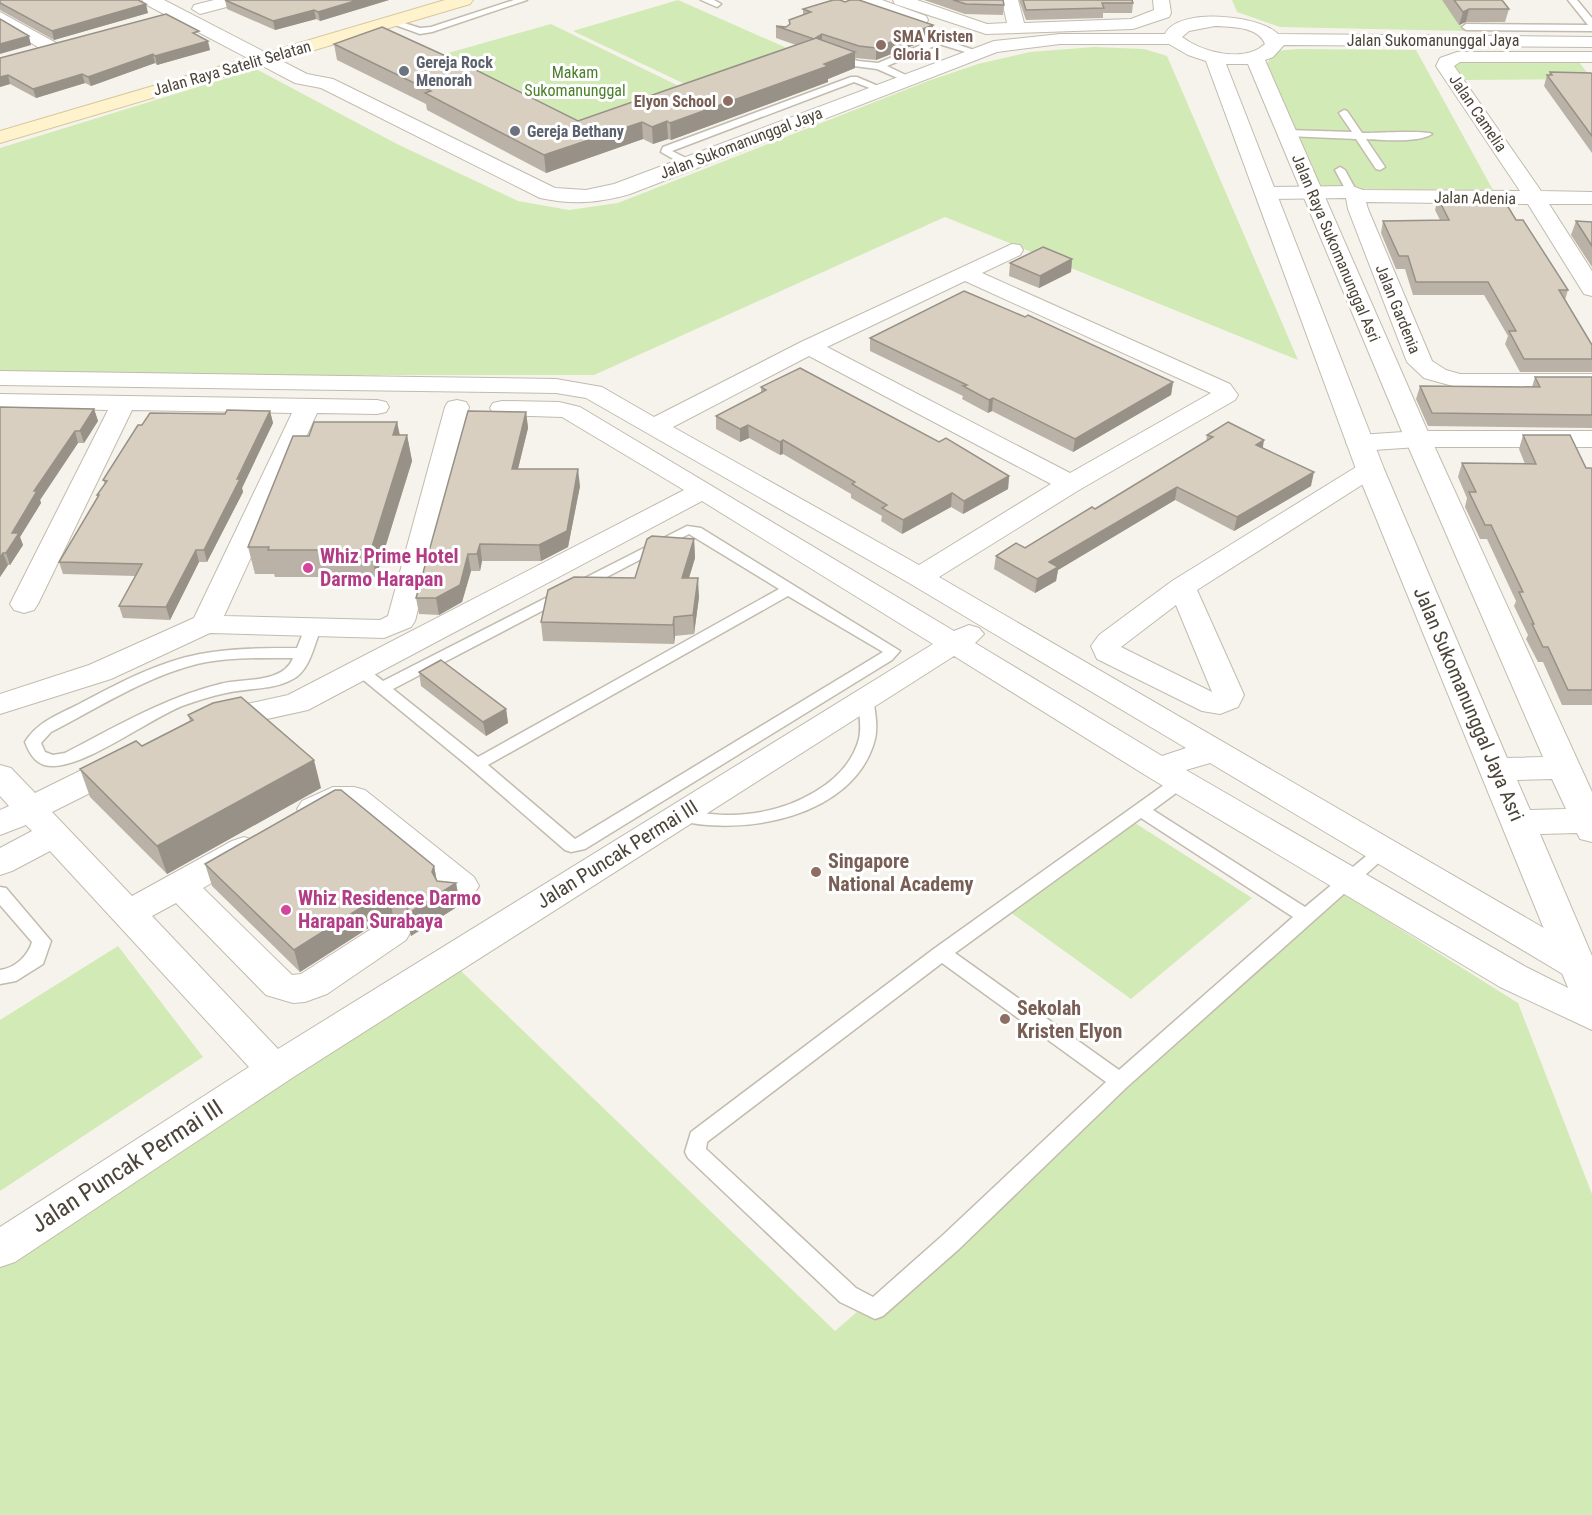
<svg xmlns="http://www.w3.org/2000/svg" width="1592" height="1515" font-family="'Roboto Condensed',sans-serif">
	<rect width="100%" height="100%" fill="#f6f3ec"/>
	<path fill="#d2eab5" d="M678,0L796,52L689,86L573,31Z
		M1232,0H1442L1466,31L1280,27L1237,12Z
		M551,24L685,89L571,125L441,55Z
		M1094,47L1144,49L1167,56L1298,360L945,217L594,375H119L0,372V148L256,69L397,144L518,201L569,210L618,203L928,81L978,64L1030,52Z
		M1298,49L1416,50L1493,190L1320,189L1266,65L1275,51Z
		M1579,62L1592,79L1461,80L1448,63Z
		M1132,821L1252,898L1131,999L1010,912Z
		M1341,892L1518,1003L1592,1194V1515H0V1260L460,970L835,1331Z
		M118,946L203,1057L0,1191V1020Z"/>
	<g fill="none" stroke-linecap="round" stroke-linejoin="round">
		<g stroke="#c2bbae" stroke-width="3">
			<path id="service" d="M514,0H527L432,32L420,34L387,22L391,19L420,28L431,27Z
				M701,0H714L721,4L717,7Z
				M1568,0H1577L1592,18V31L1466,30L1462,27L1466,24L1588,25Z
				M938,38L980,52L975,55L939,44L887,66L910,77V81L907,82L877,69L854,66L828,56L833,53L858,61L878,63Z
				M851,77H857L885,89L880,92L854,82L672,151L692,161V165H684L661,152L663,147Z
				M1344,110L1347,111L1362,133C1374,133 1427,130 1432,134C1419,143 1383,140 1366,139L1385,167L1380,170L1376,169L1356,139L1287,136L1282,133L1287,130L1352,132L1339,113Z
				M1340,167L1345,170L1357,192L1356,194L1352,195L1347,192L1335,170Z
				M687,526L701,528L900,651L892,660L585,849L571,852L565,850L468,766L350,669L358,664L364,666L383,681ZM689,534L779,589L478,757L393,689ZM788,596L883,652L575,839L488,765Z
				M313,623L321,628C314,645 310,670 293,679C274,690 248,688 226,693C212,696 196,701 182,706C148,720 88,765 54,766C37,767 30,755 25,742C38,721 60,714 81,703C119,683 158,662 200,654C232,648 265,648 297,648L305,628ZM293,658C283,684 243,678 220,684C164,698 115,727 65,753L53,755L45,752L41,743L51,732C98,708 145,677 197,664C228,657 262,658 293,658Z
				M865,693L873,698C875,711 878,726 875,739C855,818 740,838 673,819L670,815L673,811L679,809C701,813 725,817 747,814C791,810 847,784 859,739C862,726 859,711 857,698Z
				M1181,775L1187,777L1189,781L1187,785L1153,810L1305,907L1377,847L1383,845L1389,847L1392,851L1127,1087L959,1249L883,1316L875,1319L840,1302L688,1158L685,1152L691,1132L935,948L1175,777ZM1141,818L1293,917L1119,1070L955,953ZM942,963L1106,1082L943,1235L873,1297L856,1288L706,1149L707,1142Z
				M0,887L6,888L51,941L43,964L16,981L0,984V970C15,968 28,956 32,942L0,905Z"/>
		</g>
		<g stroke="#c2bbae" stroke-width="2">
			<path id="minor" d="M214,0H240L238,4L200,14L192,9L194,5Z
				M859,0H882L926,16L928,20L926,24H914L861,4Z
				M893,0H917L987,24L1007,23L1002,0H1018L1024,23L1131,19L1154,10L1153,0H1169L1171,13L1169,17L1133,29L986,34L895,4Z
				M0,12L58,44L61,48L58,52H46L0,24Z
				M1457,52H1592V62H1460L1454,66L1541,191L1592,192V204H1549L1592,271V296L1584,294L1528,204L1366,202L1368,209L1432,361L1446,370L1460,374H1592V388H1460L1424,378L1407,362L1348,209L1346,198L1265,199L1258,197L1255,193L1258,189L1265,187L1352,186L1363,190L1520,191L1436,66L1440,58Z
				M1012,244L1020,245L1023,250L1020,255L982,273L1230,384L1238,395L1235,400L1079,490L939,577L1592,956V976L1579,979L1566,976L1210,763L1186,770L1526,967L1592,1000V1030L1500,987L1150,778L954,656L295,1076L15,1262L0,1267V1227L249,1067L50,851L12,871L0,875V848L32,831L26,825L0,835V810L9,806L0,796V765L11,768L35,793L112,755L123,752L134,755L139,763L134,771L52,812L132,896L232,841L244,837L256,841L261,849L256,857L203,888L292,975L301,974L382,922L394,918L406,922L411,931L406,940L327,994L305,1002L293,1003L266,995L176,903L152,916L278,1049L933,644L702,501L308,710L217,730L206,727L202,720L206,713L288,695L684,490L562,417L502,415L493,413L490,408L493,403L502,401L559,402L580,407L954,631L969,625L979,628L984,634L975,643L1162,756L1186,748L909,583L586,398L556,393L0,385V371L556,379L602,387L654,417L801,342ZM965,281L1211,393L1070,473L827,347ZM809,356L1051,484L919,565L673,427Z
				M0,394L377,400L386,402L389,407L386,412L377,414L317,413L224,616L380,620L388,616L445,407L448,402L457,400L466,402L469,407L415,621L411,627L384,638L210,633L111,679L0,714V694L89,665L194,618L292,413L132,410L38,604L34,610L24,613L14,610L10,604L108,410L0,408Z
				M1418,431H1592V447H1418L1359,451L1350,448L1346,443L1350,438L1359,435Z
				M1370,461L1379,464L1383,469L1379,474L1197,590L1244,695L1238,707L1220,714L1202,711L1097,659L1091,646L1099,635L1172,581L1361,464ZM1176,605L1212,692L1121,647Z
				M333,787H354L365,790L474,877L479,886C470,902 460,906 443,901L438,892L441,887L347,809C328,809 323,823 302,817L297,809L302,801Z"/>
		</g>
		<g stroke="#c2bbae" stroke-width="2">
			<path id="tertiary" d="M142,0H164L307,74L333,79L555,188L586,190L614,184L994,41L1060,34H1165C1178,7 1259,15 1278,34L1592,37V47L1284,45L1273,57L1265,60L1431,439L1592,792V842L1580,839L1577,833L1540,834L1592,956V1015L1579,1010L1573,1000L1356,469L1206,61L1188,55L1169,44H1060L997,52L630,194C599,203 572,205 540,198L321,88L295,83L145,4ZM1215,26C1231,27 1258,26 1265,44C1245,63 1203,53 1182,37L1189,31ZM1226,64H1248L1405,439L1543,757L1507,758L1384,469ZM1552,779L1566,809L1530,810L1517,780Z"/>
		</g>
		<g stroke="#d6c79b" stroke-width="2">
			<path id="secondary" d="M445,0H473L470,4L0,143V131Z"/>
		</g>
		<use href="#service" fill="#fff" fill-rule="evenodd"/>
		<use href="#minor" fill="#fff" fill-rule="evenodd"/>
		<use href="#tertiary" fill="#fff" fill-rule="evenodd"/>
		<use href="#secondary" fill="#fff3cd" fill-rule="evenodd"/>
	</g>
	<path fill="#bab2a6" d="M0,0L148,13L54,40L0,10Z
		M225,0H389L320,21L316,19L275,30L227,9Z
		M924,0H1003L1004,5L1003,15L965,14Z
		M1019,0H1132L1133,3L1132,13H1103V18L1026,20Z
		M1442,0H1502L1509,9L1505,22H1466L1459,25Z
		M803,9L932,38L876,60L855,58V68L828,79V82L671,140L668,139L653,144L643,139L546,173L427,110L426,104L337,60L334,44L578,121L796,45L776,38V26L786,27L803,15Z
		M200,37L210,50L157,65L155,63L91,86L85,83L36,98L10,84L0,87V58Z
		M1550,72L1592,74V153L1544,86L1547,75H1549Z
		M1438,198L1516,220L1568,290L1565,300L1592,345V372H1520L1505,344L1508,336L1484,295H1413L1405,269H1396L1381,233L1383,221L1440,220L1435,210Z
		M1576,221L1592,222V267L1571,235Z
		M1072,259L1071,272L1039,288L1009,276L1010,263Z
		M870,338L1173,382L1171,395L1073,452L992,411L988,413L962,399L963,396L870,351Z
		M1535,377H1592V428L1428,426L1416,399L1420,386L1532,387Z
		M761,387L939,442L1009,476L1008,489L963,514L951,507L902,534L881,521L882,516L851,498V494L783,454L780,455L749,438L740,442L716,429V416L761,393Z
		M0,407L94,409L98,421L84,443H78L40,500L41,503L20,537L23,545L10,565H8L0,577Z
		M270,411L273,423L242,488L243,492L207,562H199L170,620L123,618L119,606L135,576L63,574L59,562L98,497L97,495L105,484L103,480L142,425L225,414Z
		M526,412L528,428L518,469L580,486L568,547L541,561H482L480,571H471L462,602L439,615L419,614L416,598Z
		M397,422L400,435H407L412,461L376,577H275L274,574H255L248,547L309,436Z
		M1207,435L1263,448L1311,486L1234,531L1175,500L1058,570L1056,581L1035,593L994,569L996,556L1025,548L1095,509L1206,442Z
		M1523,435L1586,468L1592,469V705H1562L1543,662H1538L1526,639L1528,635L1514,606L1516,601L1487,539H1480L1465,507L1467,498L1458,477L1462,463L1525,464L1519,449Z
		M694,539L695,558L689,578L699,597L694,634L675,636L674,644L543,641L541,622L635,578Z
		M419,672L506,709L508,723L486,736L421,686Z
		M188,715L321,788L167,874L90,797L80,769L142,746L190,721Z
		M205,864L434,866L437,881L456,883L460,905L411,936L407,920L393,916L381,920L300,972L212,886Z"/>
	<path fill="#979187" d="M358,0H389L320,21L318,12Z
		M146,4L148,13L54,40L52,31Z
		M1469,9L1466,22L1459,25L1463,12Z
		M314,10L316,19L275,30L273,21Z
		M933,25L932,38L876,60V48Z
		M822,34V47L814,39Z
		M29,36L31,45L0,54V44Z
		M208,41L210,50L157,65L155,56Z
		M855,52V68L828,79V82L671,140L670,123Z
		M153,54L155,63L91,86L88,77Z
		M82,74L85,83L36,98L33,89Z
		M8,75L10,84L0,87V77Z
		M667,121L668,139L653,144L652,127Z
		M642,122L643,139L546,173L544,155Z
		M1072,259L1071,272L1039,288L1040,276Z
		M1173,382L1171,395L1073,452L1075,439Z
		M993,398L992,411L988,413L989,400Z
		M94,409L98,421L84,443L80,431Z
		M270,411L273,423L242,488L243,492L207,562L204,550Z
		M526,412L528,428L514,485L512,469Z
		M397,422L402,448L393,435Z
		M748,425L749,438L740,442V429Z
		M75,431L78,443L40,500L41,503L20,537L23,545L10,565L6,553L12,533L34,491Z
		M407,435L412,461L376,577L371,550Z
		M783,440V454L780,455V442Z
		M1264,440L1262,453L1256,445Z
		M578,469L580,486L568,547L541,561L539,545Z
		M1314,472L1311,486L1234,531L1237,517Z
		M1009,476L1008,489L963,514L964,501Z
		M1177,487L1175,500L1058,570L1056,581L1035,593L1037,579L1049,562Z
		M952,493L951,507L902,534L903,520Z
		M694,539L695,558L683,597L682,578Z
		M480,544L482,561L480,571L477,554Z
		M196,550L199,562L170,620L166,607Z
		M3,553L8,565L0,577V558Z
		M468,554L471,571L462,602L439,615L436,598Z
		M698,578L699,597L694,634L693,615Z
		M674,617L675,636L674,644L673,625Z
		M506,709L508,723L486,736L483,722Z
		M314,760L321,788L167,874L157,846Z
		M434,866L438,888L432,872Z
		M456,883L460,905L411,936L406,915Z
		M389,894L393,916L381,920L300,972L294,950L376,898Z"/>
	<path fill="#d8cfc1" stroke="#979187" stroke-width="1.5" d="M0,0H138L146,4L52,31L0,3Z
		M225,0H358L318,12L314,10L273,21Z
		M833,0H840L845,2L850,0H859L933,25L876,48L859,46L822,34L814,39L776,26L786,27L790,24L789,20L811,12L803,9Z
		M953,0H1003L1004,5L966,4Z
		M1023,0H1132L1133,3H1102L1104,8L1026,10Z
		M1454,0H1502L1509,9H1469L1463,12Z
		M166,14L199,31L193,33L208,41L155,56L153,54L88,77L82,74L33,89L8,75L0,77V58Z
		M0,19L29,36L0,44Z
		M382,27L472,68L578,121L816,38L855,52L824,64L828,66L670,123L667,121L652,127L642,122L544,155L425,93L431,91L334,44Z
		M1550,72L1591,73L1592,74V136L1547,75H1552Z
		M1438,198L1504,200L1516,220H1523L1568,290H1559L1592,345V359H1524L1509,331H1516L1488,282H1416L1408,256H1399L1383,221L1449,220Z
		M1576,221L1592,222V246Z
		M1043,247L1072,259L1040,276L1010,263Z
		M964,291L1025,317L1028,315L1173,382L1075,439L993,398L989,400L963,386L967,385L870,338Z
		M800,368L939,442L946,438L1009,476L964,501L952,493L903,520L882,508L887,505L852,484L855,482L783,440L780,442L748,425L740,429L716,416L766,390L761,387Z
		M1535,377H1592V415L1432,413L1420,386L1540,387Z
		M0,407L94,409L80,431H75L34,491H37L12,533H19L6,553H3L0,558Z
		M227,410L270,411L237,479H240L204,550H196L166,607L119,606L142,564L59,562L99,495H97L107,481L103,480L138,425H142L150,413L225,414Z
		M468,411L526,412L512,469H578L567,531L539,545L480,544L477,554H468L460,585L436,598H416Z
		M314,422H397L393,435H407L371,550H268L269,547H248L293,436H309Z
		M1228,422L1264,440L1256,445L1314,472L1237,517L1177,487L1049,562L1058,567L1037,579L996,556L1016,543L1025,548L1092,507L1095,509L1213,437L1207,435Z
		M1523,435H1570L1586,468H1591L1592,469V690H1568L1548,647H1543L1532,624H1534L1519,592H1523L1491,525H1485L1469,492H1476L1462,463L1536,464Z
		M652,536L694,539L682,578H698L693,615L674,617L673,625L541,622L548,590L574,577L635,578L647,539Z
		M441,660L506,709L483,722L419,672Z
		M241,697L314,760L157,846L80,769L136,741L142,746L193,720L188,715L213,703Z
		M335,790H341L434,866L432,872L437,881L456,883L406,915L408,908L402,898L389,894L376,898L294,950L205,864Z"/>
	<g fill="#8d6e63" stroke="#fff" stroke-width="2">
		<circle cx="881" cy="45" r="6"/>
		<circle cx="728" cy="101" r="6"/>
		<circle cx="816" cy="872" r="6"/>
		<circle cx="1005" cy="1019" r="6"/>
	</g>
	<g fill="#6b7280" stroke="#fff" stroke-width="2">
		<circle cx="404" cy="71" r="6"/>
		<circle cx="515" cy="131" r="6"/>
	</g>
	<g fill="#d1479c" stroke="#fff" stroke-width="2">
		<circle cx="308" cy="568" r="6"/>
		<circle cx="286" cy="910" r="6"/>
	</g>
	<g text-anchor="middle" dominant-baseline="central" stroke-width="6" stroke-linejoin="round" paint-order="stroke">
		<g font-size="16" font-weight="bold" fill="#785e54" stroke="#fff" text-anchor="start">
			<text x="893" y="36">SMA Kristen<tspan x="893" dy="18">Gloria I</tspan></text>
			<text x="716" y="101" text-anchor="end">Elyon School</text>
		</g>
		<g font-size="16" fill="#4b4439" stroke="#fff">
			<text x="1433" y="40">Jalan Sukomanunggal Jaya</text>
			<text transform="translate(232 68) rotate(-16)">Jalan Raya Satelit Selatan</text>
			<text transform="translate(1478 113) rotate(56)">Jalan Camelia</text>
			<text transform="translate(741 143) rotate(-21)">Jalan Sukomanunggal Jaya</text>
			<text transform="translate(1475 198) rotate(1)">Jalan Adenia</text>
			<text transform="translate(1336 248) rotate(67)">Jalan Raya Sukomanunggal Asri</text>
			<text transform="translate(1398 309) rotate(68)">Jalan Gardenia</text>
		</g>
		<g font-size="16" font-weight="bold" fill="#5b616d" stroke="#fff" text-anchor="start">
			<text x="416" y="62">Gereja Rock<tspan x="416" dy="18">Menorah</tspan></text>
			<text x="527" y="131">Gereja Bethany</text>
		</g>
		<g font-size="16" fill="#4a7f2a" stroke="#fff">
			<text x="575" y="72">Makam<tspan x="575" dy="18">Sukomanunggal</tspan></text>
		</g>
		<g font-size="20" font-weight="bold" fill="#b23c85" stroke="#fff" text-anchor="start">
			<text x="320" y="556">Whiz Prime Hotel<tspan x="320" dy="23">Darmo Harapan</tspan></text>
			<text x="298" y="898">Whiz Residence Darmo<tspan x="298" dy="23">Harapan Surabaya</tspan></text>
		</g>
		<g font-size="20" fill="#4b4439" stroke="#fff">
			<text transform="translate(1469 704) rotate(67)">Jalan Sukomanunggal Jaya Asri</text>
			<text transform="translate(617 854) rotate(-32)">Jalan Puncak Permai III</text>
		</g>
		<g font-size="20" font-weight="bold" fill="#785e54" stroke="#fff" text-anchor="start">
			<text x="828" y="861">Singapore<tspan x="828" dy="23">National Academy</tspan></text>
			<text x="1017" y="1008">Sekolah<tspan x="1017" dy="23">Kristen Elyon</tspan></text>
		</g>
		<g font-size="24" fill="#4b4439" stroke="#fff">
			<text transform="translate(127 1166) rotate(-33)">Jalan Puncak Permai III</text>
		</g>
	</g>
</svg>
